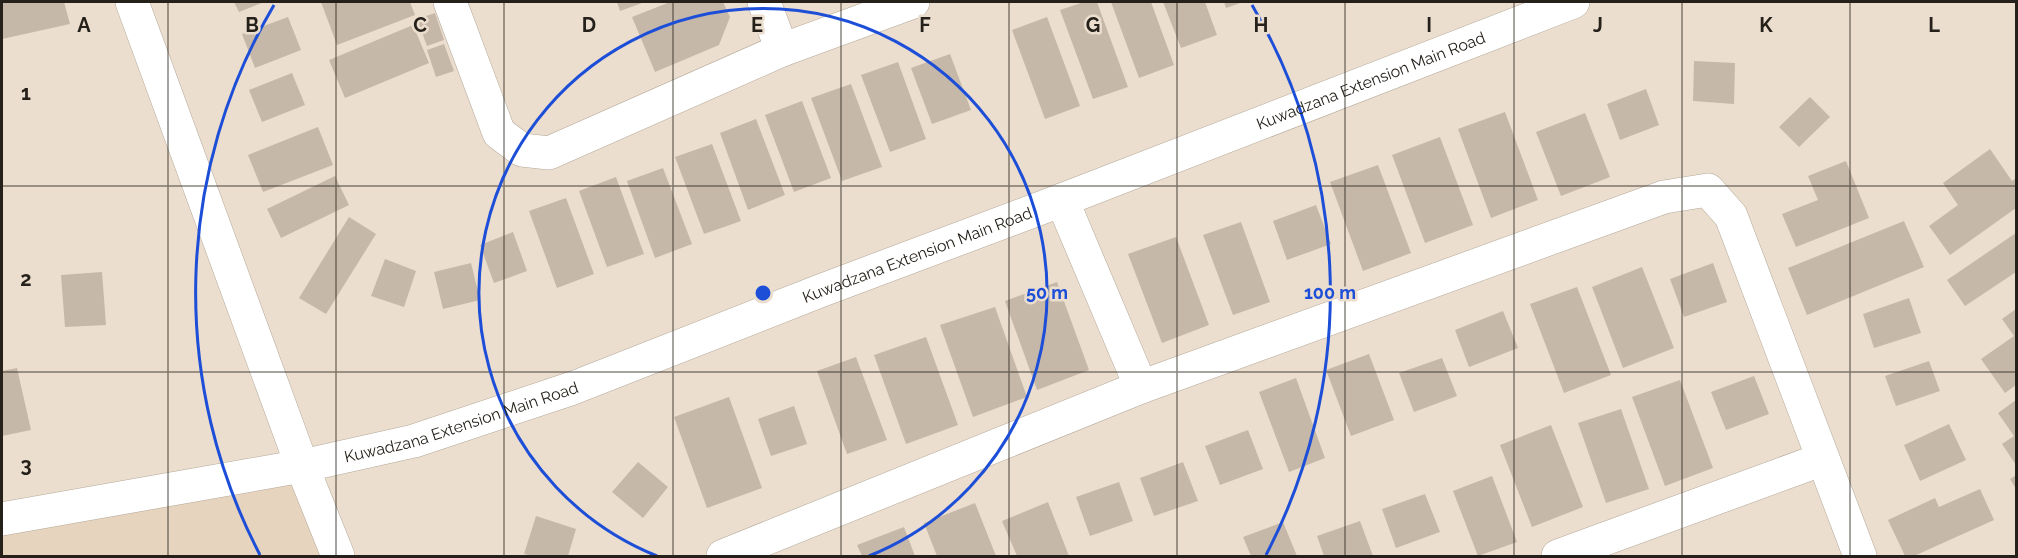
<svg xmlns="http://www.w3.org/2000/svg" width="2018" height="558" font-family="Raleway,sans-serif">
	<rect width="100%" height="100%" fill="#ebdece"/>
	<path fill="#e6d4be" d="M296,471L329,556H2V529Z"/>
	<path fill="#c5b8a9" d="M2,2H64L70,24L2,39Z
		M234,2H264L239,12Z
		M321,2H410L415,15L337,45Z
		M617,2H645L620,11Z
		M670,2H723L730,17L719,45L655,72L632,17Z
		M1084,2H1097L1128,87L1093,99L1060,10Z
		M1111,2H1151L1174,65L1139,78Z
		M1163,2H1205L1217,35L1181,48Z
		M1224,2H1243L1226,8Z
		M435,13L444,40L427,46L417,19Z
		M288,17L301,50L255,68L242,34Z
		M1047,17L1080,106L1045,119L1012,30Z
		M413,25L429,63L345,98L329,60Z
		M444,44L454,71L436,77L427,50Z
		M950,54L971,110L932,124L911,68Z
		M1694,61L1735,63L1734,104L1693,101Z
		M898,62L926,139L890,152L861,75Z
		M292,73L305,105L262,122L249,90Z
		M851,84L882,167L842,181L811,98Z
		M1646,89L1659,125L1620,140L1607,104Z
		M1810,97L1830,117L1799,147L1779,127Z
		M802,101L831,178L794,192L765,115Z
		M1505,112L1538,200L1491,218L1458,129Z
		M1585,113L1610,177L1561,196L1536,132Z
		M756,119L785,195L748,210L720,133Z
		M318,127L333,165L263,192L248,155Z
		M1440,137L1473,225L1425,243L1392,155Z
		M712,144L741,221L704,234L675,157Z
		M1990,149L2012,181L2016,178V208L1950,255L1929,226L1958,205L1943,183Z
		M1846,161L1869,218L1796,247L1782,214L1818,200L1808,176Z
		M1378,165L1411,253L1363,271L1330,182Z
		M663,168L692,244L655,258L627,181Z
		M335,176L349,205L281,238L267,209Z
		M616,177L644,254L607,267L579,191Z
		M566,198L594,274L557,288L529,211Z
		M1316,205L1331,244L1287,260L1273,221Z
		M349,217L376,234L326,314L299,298Z
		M1904,221L1924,267L1807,315L1788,268Z
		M1241,222L1270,302L1233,315L1203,235Z
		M513,232L527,271L494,283L480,245Z
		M2016,233V272L1965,306L1947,280Z
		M1176,237L1209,325L1162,343L1128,254Z
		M385,259L416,271L404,307L371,296Z
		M471,263L480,300L443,309L434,272Z
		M1713,263L1727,302L1684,317L1670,279Z
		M1642,267L1674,348L1623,368L1592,287Z
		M102,272L106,325L65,327L61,275Z
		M1057,282L1089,370L1037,390L1005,301Z
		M1577,287L1611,375L1564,393L1530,304Z
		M1909,298L1921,333L1874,348L1863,314Z
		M995,307L1027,397L973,417L940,325Z
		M2016,309V385L2005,393L1981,359L2014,336L2002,319Z
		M1503,311L1518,348L1469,367L1455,330Z
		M926,337L958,425L906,444L874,355Z
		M1369,354L1394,420L1351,436L1326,370Z
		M856,357L887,440L847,454L817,371Z
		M1442,358L1457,396L1414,412L1399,373Z
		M1929,361L1940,391L1896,406L1885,376Z
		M17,368L31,430L2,436V371Z
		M1754,376L1769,414L1726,430L1711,392Z
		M1296,378L1325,458L1289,472L1259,392Z
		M1680,380L1713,468L1665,486L1632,397Z
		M729,397L762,488L707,508L674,417Z
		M2016,400V465L2002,444L2014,436L1998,413Z
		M794,406L807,444L771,456L758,419Z
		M1621,409L1649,489L1606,503L1578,423Z
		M1949,424L1966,460L1920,481L1904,445Z
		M1551,425L1583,507L1532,527L1500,445Z
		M1248,430L1263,469L1220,485L1205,446Z
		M638,462L668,487L643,518L612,492Z
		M1183,462L1198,501L1154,516L1140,478Z
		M2016,475V489L2010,479Z
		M1492,476L1517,542L1478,556L1453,491Z
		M1119,482L1133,521L1090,536L1076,497Z
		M1980,489L1994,520L1914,556H1905L1888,520L1935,498L1939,507Z
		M1425,494L1440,532L1396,548L1382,509Z
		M1048,502L1069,556H1017L1002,521Z
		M975,503L996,556H937L924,523Z
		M536,516L576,529L568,556H532L524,554Z
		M1360,521L1373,556H1324L1317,536Z
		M1283,522L1297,556H1251L1243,537Z
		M904,527L915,556H862L857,545Z"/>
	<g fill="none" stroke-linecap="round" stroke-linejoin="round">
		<g stroke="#b4a899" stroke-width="34">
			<g id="minor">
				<path d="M132,2L302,466L338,556"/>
				<path d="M450,2L499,133L522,150L549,153L782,50L913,2"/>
				<path d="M764,2L782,50"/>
				<path d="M1062,200L1141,387"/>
				<path id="s1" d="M2,519L302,466L414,441L573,388L820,291L1062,200L1573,2"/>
				<path d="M723,556L1141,387L1664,197L1708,190L1731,216L1860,556"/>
				<path d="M1558,556L1823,459"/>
			</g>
		</g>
		<use href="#minor" stroke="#fff" stroke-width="33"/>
	</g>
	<path fill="none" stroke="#25201a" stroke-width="1.5" stroke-opacity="0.55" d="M168,2V556M336,2V556M504,2V556M673,2V556M841,2V556M1009,2V556M1177,2V556M1345,2V556M1514,2V556M1682,2V556M1850,2V556M2,186H2016M2,372H2016"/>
	<g fill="none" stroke="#1d4ed8" stroke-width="3">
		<path d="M657 556A284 284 0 1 1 869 556"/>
		<path d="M260 555A567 567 0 0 1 274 5M1252 5A567 567 0 0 1 1266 555"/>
	</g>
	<g text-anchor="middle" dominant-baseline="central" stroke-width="5" stroke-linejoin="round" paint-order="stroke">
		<g font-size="16" fill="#25201a" stroke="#ebdece">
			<text stroke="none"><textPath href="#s1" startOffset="1442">Kuwadzana Extension Main Road</textPath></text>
			<text stroke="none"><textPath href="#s1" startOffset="956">Kuwadzana Extension Main Road</textPath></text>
			<text stroke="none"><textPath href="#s1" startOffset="470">Kuwadzana Extension Main Road</textPath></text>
		</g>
	</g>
	<g font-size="20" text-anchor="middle" font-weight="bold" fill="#25201a" stroke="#ebdece" stroke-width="5" stroke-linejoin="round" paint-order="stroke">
		<text x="84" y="32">A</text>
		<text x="252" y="32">B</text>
		<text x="420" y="32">C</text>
		<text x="589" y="32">D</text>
		<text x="757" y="32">E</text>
		<text x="925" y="32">F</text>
		<text x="1093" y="32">G</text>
		<text x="1261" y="32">H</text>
		<text x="1429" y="32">I</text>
		<text x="1598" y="32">J</text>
		<text x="1766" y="32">K</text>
		<text x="1934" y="32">L</text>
		<text x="26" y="100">1</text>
		<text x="26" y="286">2</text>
		<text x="26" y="472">3</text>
	</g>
	<circle cx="763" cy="293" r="9" fill="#1d4ed8" stroke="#ebdece" stroke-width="3"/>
	<g font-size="18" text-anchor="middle" font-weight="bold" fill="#1d4ed8" stroke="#ebdece" stroke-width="5" stroke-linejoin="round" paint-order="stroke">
		<text x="1047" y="299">50 m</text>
		<text x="1330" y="299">100 m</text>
	</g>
	<rect width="2018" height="558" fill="none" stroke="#25201a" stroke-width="6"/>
</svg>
